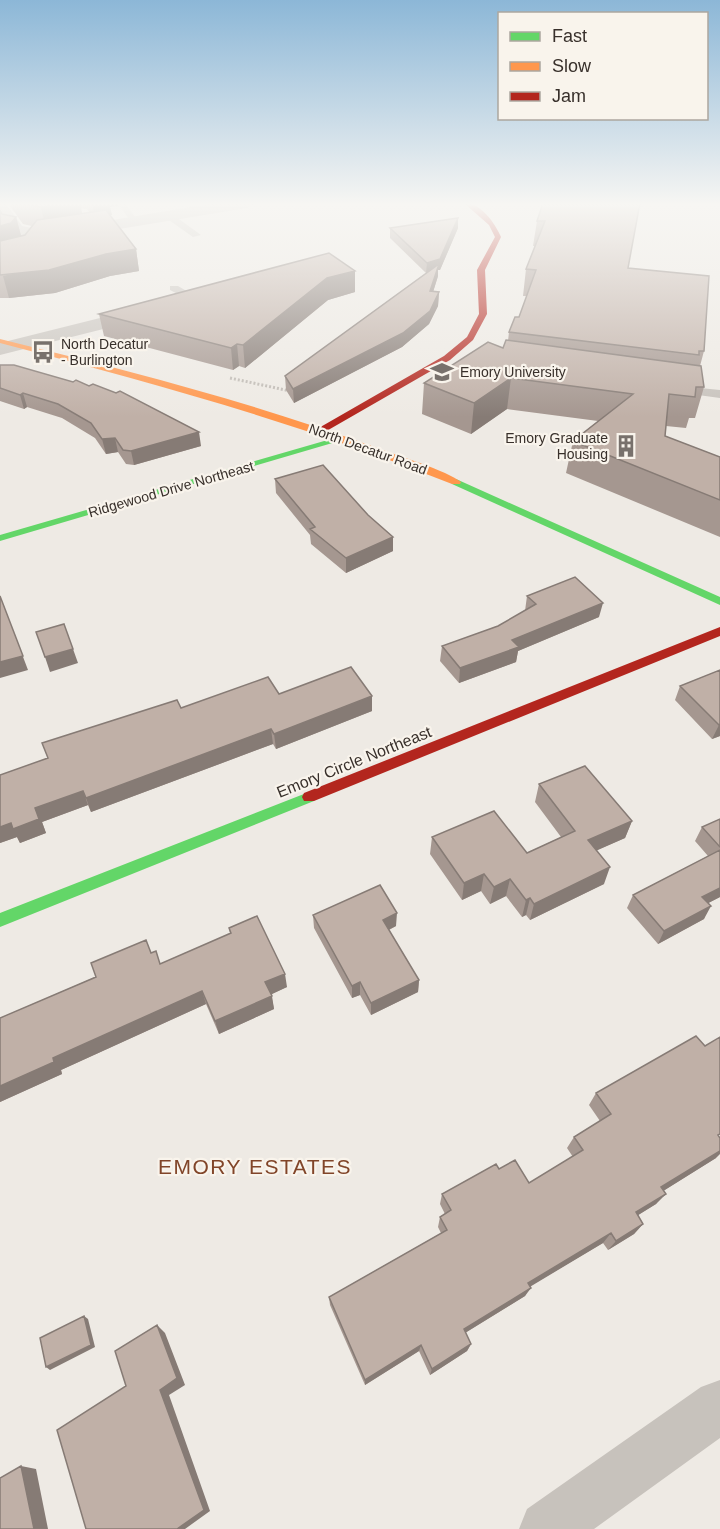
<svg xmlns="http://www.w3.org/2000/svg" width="720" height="1529" font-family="Helvetica,sans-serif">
	<rect width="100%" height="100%" fill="#eeeae4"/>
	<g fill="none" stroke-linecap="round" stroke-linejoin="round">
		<path stroke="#c0bbb5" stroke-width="3" stroke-dasharray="2 2" stroke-linecap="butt" d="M230,378L290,391"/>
		<path fill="#c7c2bc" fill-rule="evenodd" d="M119,204H125L139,222L138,224H132Z
			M166,214H172L201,235L193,237L166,218Z
			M170,286H178L202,300L193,302L170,290Z
			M680,386L720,390V398L676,392V388Z"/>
		<path fill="#c7c2bc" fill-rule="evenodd" d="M0,203L6,204L22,226L46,231L215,203H255L247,208L46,241L10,234L0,219Z
			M144,307L151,309L154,313L151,317L0,355V343Z
			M720,1380V1438L594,1529H519L527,1509L701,1387Z"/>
		<path fill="#63d668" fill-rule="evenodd" d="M338,437L346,439L0,541V535Z
			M456,479L720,597V605L452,484L451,482Z
			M309,792L314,793L316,797L314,801L0,927V913Z"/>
		<path fill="#ff974d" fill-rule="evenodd" d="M0,339C127,370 254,403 377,448C396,455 448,471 461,482L460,484H452C305,425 154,383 0,343Z"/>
		<path fill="#b3261e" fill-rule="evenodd" d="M464,203C481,203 495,223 501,237L485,270L487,314L473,340L450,360L323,433H317V429L444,356L467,337L479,314L477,270L495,237L489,225Z
			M720,627V636L314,801H304L302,797L304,793Z"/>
	</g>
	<path fill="#a59790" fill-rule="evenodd" d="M8,203H119L118,206L110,207L112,215H110L136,249L139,271L110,276L55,293L9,298H0V210L2,214L16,217L21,236L25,235L32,226L23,224ZM80,208L87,209L90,213L82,214Z
		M543,203L628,268L704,351L700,366L704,387L695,418H689L686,428L666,426L665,436L720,457V537L566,473L573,441L598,421L507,409L471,434L422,414L424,383L503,348L508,341L509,332L519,317L527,296H523L526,269L535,246H533L537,221Z
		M458,218V228L440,270H438V276L433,292H439L438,306L429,324L402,347L294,403L286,390L285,376L426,273L390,238V228Z
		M355,271V292L328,300L245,368L239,366L233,370L104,336L99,314Z
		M0,365L201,446L134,465L126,464L118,452L106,454L95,438L62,418L27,407L24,409L0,401Z
		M275,479L368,515L393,537V551L346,573L311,544L310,535L276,493Z
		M527,596L599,617L518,651L516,662L459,683L440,661L442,646L498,626L525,611Z
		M720,670V736L712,739L675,700L680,686Z
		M279,694L372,696V711L276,749L273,744L91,812L88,805L42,822L46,833L20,843L17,837L0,843V775L48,758L181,708Z
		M539,784L632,821L625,838L597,850L604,884L530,920L526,915L522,917L506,896L490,904L481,891L462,900L430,854L432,837L527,853L561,837L535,802Z
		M720,819V897L708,903L704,919L658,944L627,908L633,895L708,856L695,841L702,827Z
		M313,915L396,926L389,930L419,980L418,992L371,1015L360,995L352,998L314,928Z
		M229,928L287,987L271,994L274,1009L219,1034L206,1004L61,1070L62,1074L0,1102V1018L151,953L160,964L230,934Z
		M596,1093L716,1158L663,1191L656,1204L638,1215L643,1224L634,1234L608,1250L603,1243L530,1286L525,1296L465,1333L471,1344L467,1351L430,1375L419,1351L365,1385L330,1305L329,1297L441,1233L438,1227L440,1217L445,1214L440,1204L442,1194L499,1169L529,1183L573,1157L567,1148L574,1137L600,1121L589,1105Z"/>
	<path fill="#867b75" d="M66,203H80L84,222L46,229L41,207Z
		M92,203H119L118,206L110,207L112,215L100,217L96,221Z
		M16,217L22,239L0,250V226Z
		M458,218V228L440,270H438V276L429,305L426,273L427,263Z
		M136,249L139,271L110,276L55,293L9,298L3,276L106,254Z
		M355,271V292L328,300L245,368L243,345L327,278Z
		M439,292L438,306L429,324L402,347L294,403L293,389Z
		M237,344L239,366L233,370L231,348Z
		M511,378L507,409L471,434L474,403Z
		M23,393L27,407L24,409L20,395Z
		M199,432L201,446L134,465L131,451Z
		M115,438L118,452L106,454L102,439Z
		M393,537V551L346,573V558Z
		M0,596L28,670L0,678Z
		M603,603L599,617L518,651L516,662L459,683L460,668L512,640Z
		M73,649L78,663L50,672L45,657Z
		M372,696V711L276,749L274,734Z
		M720,724V736L712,739L719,725Z
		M271,729L273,744L91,812L86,798Z
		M83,791L88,805L42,822L46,833L20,843L17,837L0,843V827L35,808Z
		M632,821L625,838L582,857L588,840Z
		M610,867L604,884L530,920L534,904Z
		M484,874L481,891L462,900L464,883Z
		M510,879L506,896L490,904L494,887Z
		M720,888V897L695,910L702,897Z
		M530,898L526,915L522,917L526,900Z
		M711,906L704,919L658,944L664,931Z
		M397,913L396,926L382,933L383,920Z
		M285,974L287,987L268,996L265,982Z
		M419,980L418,992L371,1015V1003Z
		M360,982V995L352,998V986Z
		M202,991L206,1004L61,1070L62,1074L0,1102V1086L53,1058Z
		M272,996L274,1009L219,1034L215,1021Z
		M720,1151V1154L716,1158L652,1198L661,1187Z
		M666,1194L656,1204L627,1222L636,1212Z
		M643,1224L634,1234L608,1250L616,1241Z
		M611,1233L603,1243L523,1291L528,1283Z
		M531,1288L525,1296L460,1336L464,1329Z
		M84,1316L88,1319L95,1347L50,1370L46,1367Z
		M157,1325L165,1333L185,1385L169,1395L210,1511L185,1529H177L160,1390Z
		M471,1344L467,1351L430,1375L432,1369Z
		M421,1345L419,1351L365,1385V1380Z
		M21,1466L36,1469L48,1529H34Z"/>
	<path fill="#c0b0a7" stroke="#867b75" stroke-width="1.5" d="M21,203H66L41,207Z
		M543,203H640L628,268L709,276L704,351H699V355L509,332L515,317H519L536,270L526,269L545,221H537Z
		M0,210L2,214L16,217L11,223L0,226Z
		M106,210L136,249L106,254L49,270L0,275V241L25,235L37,220Z
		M458,218L440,259L427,263L390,228Z
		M329,253L355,271L327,278L243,345L237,344L231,348L99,314Z
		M439,264L430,291L439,292L430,311L403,333L293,389L285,376Z
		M506,340L701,366L704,387H696L695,397L669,394L665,436L720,457V500L573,441L633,394L511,378L474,403L424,383L488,342L503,348Z
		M0,365H14L73,382L76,380L89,386L93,384L116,393L120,391L199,432L131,451L123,450L115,438L102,439L91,423L58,404L23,393L20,395L0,388Z
		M323,465L368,515L393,537L346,558L310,529L315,527L275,479Z
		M575,577L603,603L512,640L519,647L460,668L442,646L498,626L536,604L527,596Z
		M0,596L23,656L0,662Z
		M64,624L73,649L45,657L36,632Z
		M351,667L372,696L274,734L271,729L86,798L83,791L35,808L39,819L13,829L11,823L0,827V775L48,758L42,743L177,700L181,708L268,677L279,694Z
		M720,670V724L719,725L680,686Z
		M585,766L632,821L588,840L610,867L534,904L530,898L526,900L510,879L494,887L484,874L464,883L432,837L494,811L527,853L575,831L539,784Z
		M720,819V847L702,827Z
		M720,850V888L702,897L711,906L664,931L633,895Z
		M380,885L397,913L383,920L419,980L371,1003L360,982L352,986L313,915Z
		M257,916L285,974L265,982L272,996L215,1021L202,991L53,1058L54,1062L0,1086V1018L96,977L91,963L146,940L151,953L156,951L160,964L231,933L229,928Z
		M696,1036L705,1046L720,1037V1134L718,1135L720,1138V1151L661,1187L666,1194L636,1212L643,1224L616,1241L611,1233L528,1283L531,1288L464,1329L471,1344L432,1369L421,1345L365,1380L329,1297L447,1230L440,1217L451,1210L442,1194L496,1164L499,1169L515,1160L529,1183L583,1150L574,1137L611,1114L596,1093Z
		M84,1316L91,1345L46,1367L40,1338Z
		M157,1325L177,1378L160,1390L204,1510L177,1529H86L57,1430L126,1386L115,1351Z
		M21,1466L34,1529H0V1478Z"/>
	<linearGradient id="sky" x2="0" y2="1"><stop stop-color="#8cb7d7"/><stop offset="0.49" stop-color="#f7f6f3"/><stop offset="1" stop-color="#f7f6f3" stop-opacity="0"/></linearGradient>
	<rect width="720" height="417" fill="url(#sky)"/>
	<defs>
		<g id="bus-bare" transform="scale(1.8)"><path d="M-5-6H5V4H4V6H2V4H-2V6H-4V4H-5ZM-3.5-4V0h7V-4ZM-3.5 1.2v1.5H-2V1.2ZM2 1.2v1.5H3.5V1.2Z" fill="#78716c" stroke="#f9f4ec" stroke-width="2.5" paint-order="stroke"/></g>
		<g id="university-bare" transform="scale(1.8)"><path d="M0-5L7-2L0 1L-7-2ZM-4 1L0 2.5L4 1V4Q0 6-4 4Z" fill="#78716c" stroke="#f9f4ec" stroke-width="2.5" paint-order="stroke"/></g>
		<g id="building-bare" transform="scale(1.8)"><path d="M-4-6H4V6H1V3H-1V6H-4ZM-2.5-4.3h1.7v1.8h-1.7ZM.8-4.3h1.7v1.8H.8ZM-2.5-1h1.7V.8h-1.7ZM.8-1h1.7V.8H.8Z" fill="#78716c" stroke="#f9f4ec" stroke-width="2.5" paint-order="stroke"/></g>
	</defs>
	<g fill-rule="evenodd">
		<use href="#bus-bare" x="43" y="352"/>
		<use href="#university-bare" x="442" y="372"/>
		<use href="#building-bare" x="626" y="446"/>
	</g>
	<g text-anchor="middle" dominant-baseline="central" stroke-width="4.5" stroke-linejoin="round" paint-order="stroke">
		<g font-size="14" fill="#38302b" stroke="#f9f4ec" text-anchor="start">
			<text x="61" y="344">North Decatur<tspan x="61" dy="16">- Burlington</tspan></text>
			<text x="460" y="372">Emory University</text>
			<text x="608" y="438" text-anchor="end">Emory Graduate<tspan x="608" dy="16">Housing</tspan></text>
		</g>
		<g font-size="14" fill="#38302b" stroke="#f9f4ec">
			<text transform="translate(368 449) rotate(20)">North Decatur Road</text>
			<text transform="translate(171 489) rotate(-16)">Ridgewood Drive Northeast</text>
		</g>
		<g font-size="16" fill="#38302b" stroke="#f9f4ec">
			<text transform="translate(354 762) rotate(-22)">Emory Circle Northeast</text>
		</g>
		<g font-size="21" letter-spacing="1.5" fill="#814529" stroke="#f9f4ec">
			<text x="255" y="1166">EMORY ESTATES</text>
		</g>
	</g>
	<rect x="498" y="12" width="210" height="108" fill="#f9f4ec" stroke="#aca69f" stroke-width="1.5"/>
	<rect x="510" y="32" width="30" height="9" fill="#63d668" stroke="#aca69f" stroke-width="1.5"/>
	<text x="552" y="42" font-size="18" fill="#38302b">Fast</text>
	<rect x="510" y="62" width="30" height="9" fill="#ff974d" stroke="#aca69f" stroke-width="1.5"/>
	<text x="552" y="72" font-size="18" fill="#38302b">Slow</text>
	<rect x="510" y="92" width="30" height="9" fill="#b3261e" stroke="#aca69f" stroke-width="1.5"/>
	<text x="552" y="102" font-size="18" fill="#38302b">Jam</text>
</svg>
